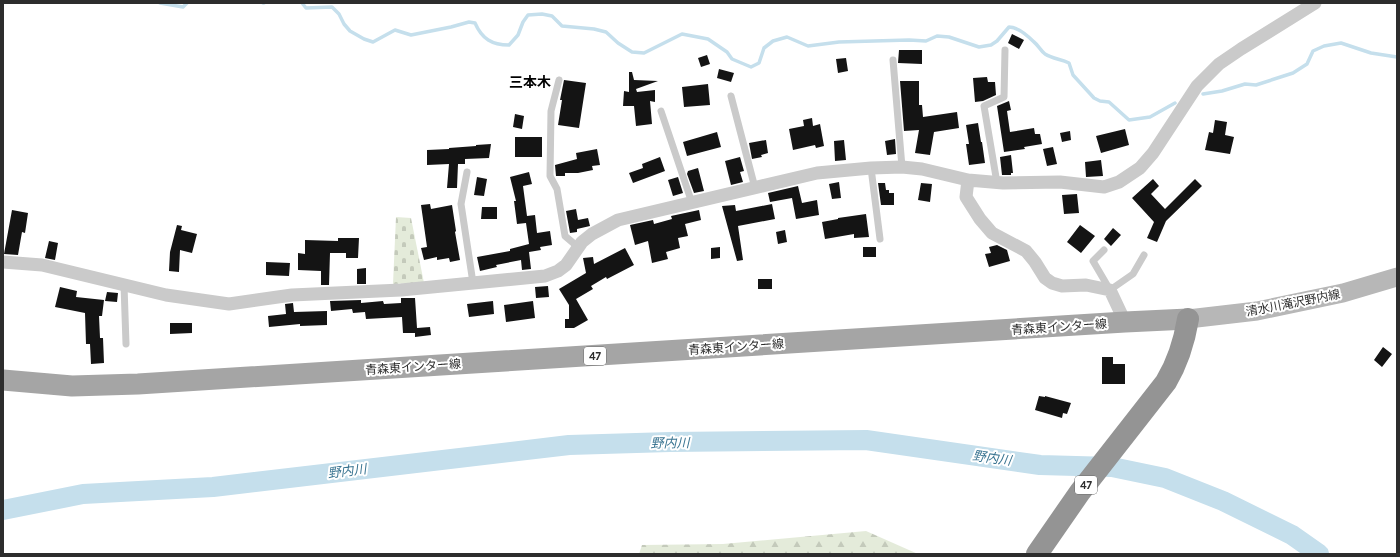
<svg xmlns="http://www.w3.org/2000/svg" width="1400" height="557" font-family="Karla,'Noto Sans JP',sans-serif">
	<defs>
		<pattern id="forest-firs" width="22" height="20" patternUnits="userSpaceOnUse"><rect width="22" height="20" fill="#e4ebda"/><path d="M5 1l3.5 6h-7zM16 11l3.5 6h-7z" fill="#c4cabb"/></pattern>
		<pattern id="cemetery-stones" width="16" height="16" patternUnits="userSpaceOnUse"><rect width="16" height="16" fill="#e4ebda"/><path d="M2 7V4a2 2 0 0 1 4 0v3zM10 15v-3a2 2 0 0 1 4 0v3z" fill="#c4cabb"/></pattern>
	</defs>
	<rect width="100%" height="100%" fill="#fff"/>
	<path fill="url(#forest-firs)" d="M866,531L918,554H639L642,545L723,544Z"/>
	<path fill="url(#cemetery-stones)" d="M396,217L411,218L424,283L393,284Z"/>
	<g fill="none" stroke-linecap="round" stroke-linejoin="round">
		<path stroke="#c5dfec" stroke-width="3.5" d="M160,3L183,7L187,3
			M263,3H264
			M302,3L306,8L332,7L339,14L344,24L350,31L364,39L373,42L395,30L411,35L451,27L469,22L475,23C482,39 492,45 509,45L518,35L523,22L528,15L542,14L552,16L562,26L594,29L606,32L618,43L632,52L644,53L682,34L708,39L727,52L732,59L751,67L759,63L764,48L773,41L787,37L808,46L839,42L909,40L926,41L937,36L949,37L979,47L991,45L997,41L1009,27C1017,27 1028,36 1034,42C1038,45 1040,50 1045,54C1053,59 1061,59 1069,63L1073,75L1094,98L1100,101L1109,102L1129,120L1150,117L1175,103
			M1203,94L1222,91L1245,84L1256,85L1293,73L1307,64L1313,51L1324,46L1341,43L1371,53L1397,57"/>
		<path stroke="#c5dfec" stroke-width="20" d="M3,510L83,494L213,487L569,445L670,442L866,440L1040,465L1112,467L1165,478L1223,501L1292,535L1319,554"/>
	</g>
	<path fill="#141414" d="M1012,34L1024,40L1019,49L1008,43Z
		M899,50H922V64L898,63Z
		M707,55L710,64L701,67L698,58Z
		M846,58L848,71L838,73L836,59Z
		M719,69L734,73L731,82L717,78Z
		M629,72H632L634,80L658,81L636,89L637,92L655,90V102L650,101L652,124L636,126L634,106H623L624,91L629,92Z
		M987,77L988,82H995L996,95L983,101L975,102L973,78Z
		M564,80L586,83L579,128L558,125L562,100H560Z
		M900,81H919V105H922L923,117L957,112L959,128L934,132L930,155L915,153L919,130L904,131Z
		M708,84L710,105L684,107L682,87Z
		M1009,101L1011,110L1007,111L1010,132L1034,128L1035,134H1040L1042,144L1024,147L1025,149L1004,152L997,106Z
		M515,114L524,116L522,129L513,127Z
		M812,118L813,126L820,124L824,146L816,148L815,145L793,150L789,129L804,126L803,120Z
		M1215,120L1227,122L1225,135L1234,137L1230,154L1205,150L1209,132L1213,133Z
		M978,123L981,142H982L985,163L969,165L966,144H969L966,125Z
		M1125,129L1129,145L1101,153L1096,136Z
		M1070,131L1071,140L1062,142L1060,133Z
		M717,132L721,147L687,156L683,142Z
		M515,137H542V157H515Z
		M895,139L896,154L887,155L885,141Z
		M766,140L768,153L761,155L762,157L752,159L749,143Z
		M844,140L846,160L835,161L834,141Z
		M491,144L489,158L465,159V164H458L457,188H447L449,164L427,165V150L449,149V148L476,146V145Z
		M1053,147L1057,164L1047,166L1043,149Z
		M597,149L600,165L592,166L593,170L578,173H565V176H556L555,165L577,159L576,153Z
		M1011,155L1013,173H1011V175H1002L1000,157Z
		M660,157L665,171L633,183L629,173L643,168L642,164Z
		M740,157L744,171L740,172L743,182L731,185L725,161Z
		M1101,160L1103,176L1086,177L1085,162Z
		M698,168L704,191L694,193L687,174L688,171Z
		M529,172L532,184L523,186L527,216L535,215L537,233L550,231L552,245L540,247L541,250L529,252L531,269L522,270L521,260L496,265L497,267L480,271L477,257L510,251V249L529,244L526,223L517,224L514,201H516L510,177Z
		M477,177L487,179L484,196L474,195Z
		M678,177L683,193L673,196L668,180Z
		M1153,179L1159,186L1151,194L1165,209L1195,179L1202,186L1166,221L1157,242L1147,238L1154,222L1132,198Z
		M839,182L841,198L832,199L829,184Z
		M878,183H885L886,190H889V193H894V205H881Z
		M921,183L932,184L930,202L918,200Z
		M798,186L802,203L817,200L819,215L796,219L792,198L770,202L768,193Z
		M1077,194L1079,213L1064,214L1062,195Z
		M430,204L431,209L452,205L456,231L455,232L460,260L450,262L449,258L437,260V257L424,260L421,248L427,247L421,205Z
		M772,204L775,219L738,226L743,260L737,261L722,206L735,205L736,211Z
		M482,207H497V219H481Z
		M576,209L578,220L588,218L590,226L577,229V232L570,233L566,211Z
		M12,210L28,213L25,233L22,232L18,255L4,254Z
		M699,210L701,220L685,224L688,236L678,238L680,248L666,252L668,259L652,263L648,241L635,245L630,225L653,220L654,224L672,219L671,216Z
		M866,214L869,237L854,238V234L825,239L822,222L838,219V218Z
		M177,225L182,226L181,230L197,234L192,253L180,250L179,272L169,271L170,252Z
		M1080,225L1095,236L1081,253L1067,242Z
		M1113,228L1121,235L1111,246L1104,239Z
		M785,230L787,242L778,244L776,232Z
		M338,238H359L358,258H346V253H330L329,285H321V271L298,270V253L305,254V240L338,241Z
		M49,241L58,243L55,260L45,258Z
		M997,245L1007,250L1010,261L989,267L985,254L991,253L989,247Z
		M720,247V258L711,259V248Z
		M863,247H876V257H863Z
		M625,248L634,265L607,279L606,277L591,286L593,289L576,299L588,320L574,328H565V319H569V305L559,289L586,273L583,258L593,257L594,264Z
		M266,262L290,263L289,276L266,275Z
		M366,268V284H357V269Z
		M758,279H772V289H758Z
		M548,286L549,297L536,298L535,287Z
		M60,287L77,291L76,297L104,300L102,316H99L100,338H103L104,363L91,364L90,344H86L85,313L55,307Z
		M107,292L118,293L117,302L105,301Z
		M401,298H415L417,328L430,327L431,335L415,337V333H403L402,317L366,319L365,312L353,313L352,309L331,311L330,301L361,300V303L383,301L384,304L401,303Z
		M493,301L494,314L469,317L467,304Z
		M533,301L535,318L506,322L504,305Z
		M293,303L294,312L327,311V325L300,326V324L269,327L268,316L286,314L285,304Z
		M170,323H192V333L170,334Z
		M1383,347L1392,354L1382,367L1374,360Z
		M1102,357H1113V364H1125V384H1102Z
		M1039,396L1045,397V396L1071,403L1067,414L1063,413L1062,418L1035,410Z"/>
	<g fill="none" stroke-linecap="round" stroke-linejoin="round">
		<path stroke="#cacaca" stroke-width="7" d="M893,60L902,167
			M559,80L551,111L550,176L557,189L565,236L578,247
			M731,96L755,188
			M661,111L692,203
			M871,168L880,239
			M467,172L461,204L473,283
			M997,183L984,106L1004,97L1005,50
			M1104,250L1093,261L1110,290L1133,274L1144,255
			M124,285L126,344"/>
		<path stroke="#cacaca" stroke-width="13" d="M968,180L966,197L980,219L992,233L1026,251L1035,262L1045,278L1052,283L1062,286L1086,285L1110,290L1125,322
			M3,262L42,265L166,295L229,304L292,295L401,290L545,276L558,271L566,265L582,242L592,234L618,220L817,173L871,168L902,167L922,169L968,180L1003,183L1060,182L1104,187L1119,182L1140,168L1153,153L1197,86L1219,64L1241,49L1315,3"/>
		<path stroke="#b7b7b7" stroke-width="19" d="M1188,319L1257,311L1343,293L1397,277"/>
		<path stroke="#a5a5a5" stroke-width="21" d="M3,380L72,386L138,384L1125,322L1188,319"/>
		<path stroke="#949494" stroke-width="22" d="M1037,554L1080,492L1166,382C1178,362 1184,343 1188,319"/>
	</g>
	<g text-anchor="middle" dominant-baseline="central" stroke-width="4" stroke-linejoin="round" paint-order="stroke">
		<g fill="#fff" stroke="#6c6c6c" stroke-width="1">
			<rect x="584" y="347" width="22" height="18" rx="3"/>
			<rect x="1075" y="476" width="22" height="18" rx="3"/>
		</g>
		<g font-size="11" font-weight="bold" fill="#2d2d2d">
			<text x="595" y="356">47</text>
			<text x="1086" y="485">47</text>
		</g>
		<g font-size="12" fill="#2d2d2d" stroke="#fff">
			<text transform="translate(1293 303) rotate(-11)">清水川滝沢野内線</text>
			<text transform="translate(1059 327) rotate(-4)">青森東インター線</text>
			<text transform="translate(736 347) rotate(-4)">青森東インター線</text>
			<text transform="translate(413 367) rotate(-4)">青森東インター線</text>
		</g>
		<g font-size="13" font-style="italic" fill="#397491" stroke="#fff">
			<text transform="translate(670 443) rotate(-1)">野内川</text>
			<text transform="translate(992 458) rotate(8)">野内川</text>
			<text transform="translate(347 471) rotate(-7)">野内川</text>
		</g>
		<g font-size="14" font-weight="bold" fill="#000" stroke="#fff">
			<text x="530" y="82">三本木</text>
		</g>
	</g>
	<rect width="1400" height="557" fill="none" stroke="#2d2d2d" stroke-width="8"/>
</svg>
